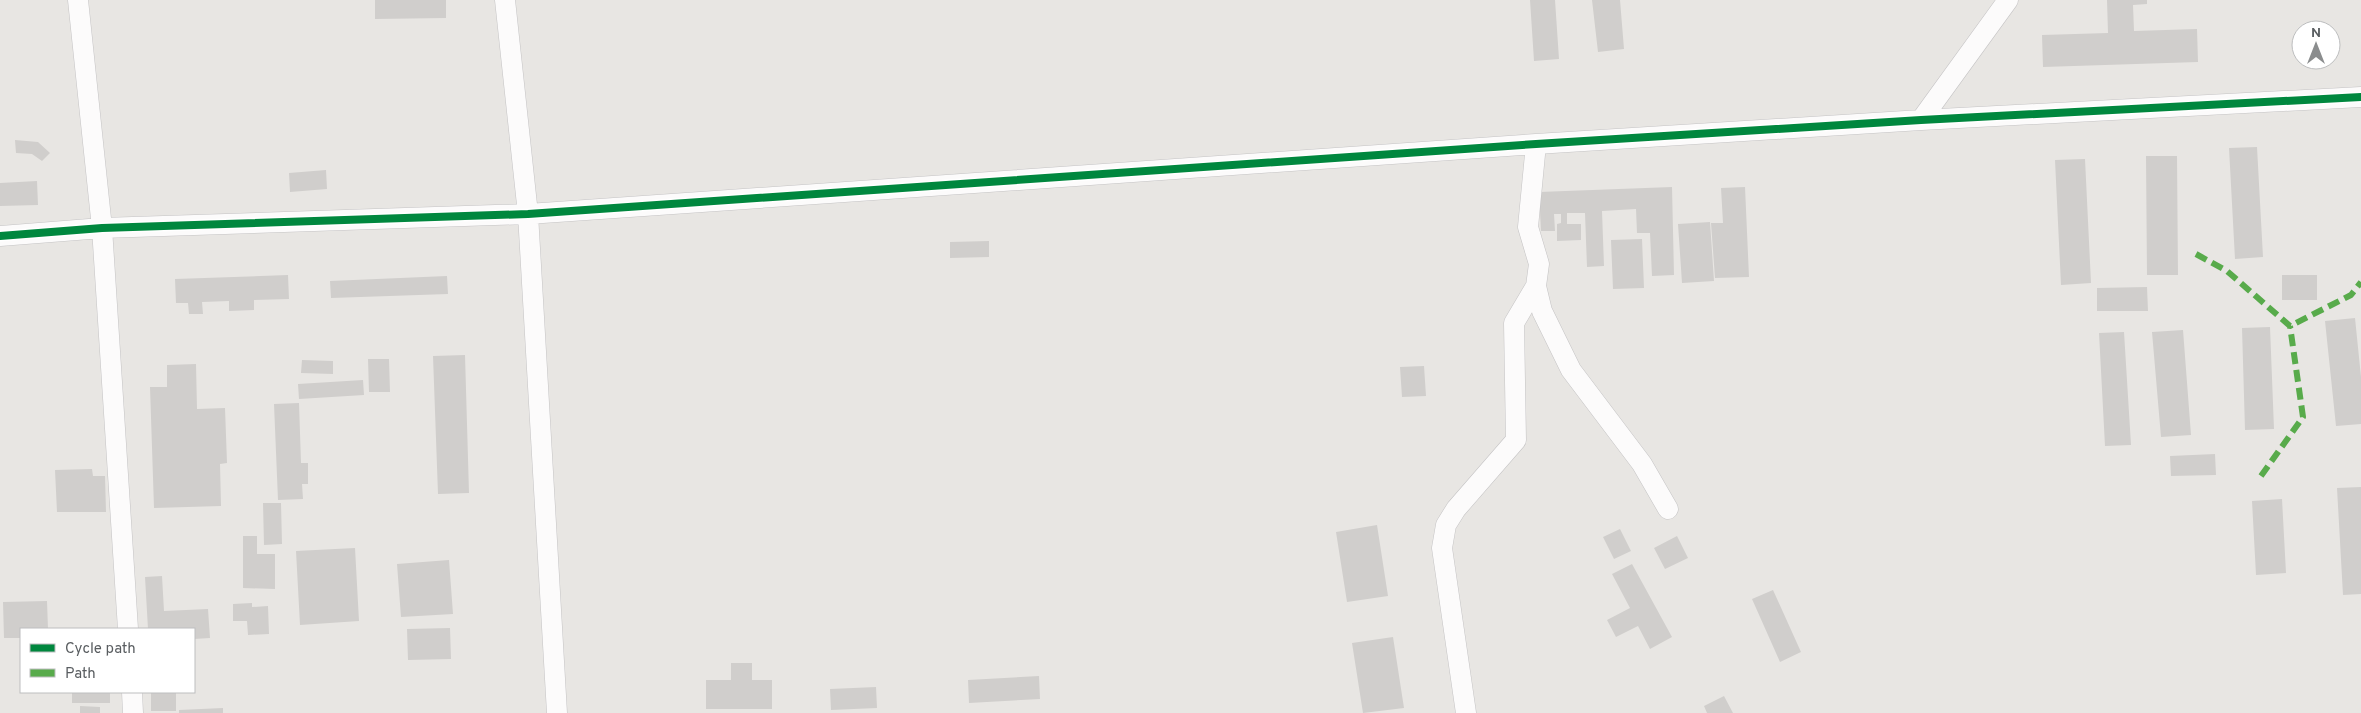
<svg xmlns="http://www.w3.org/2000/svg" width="2361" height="713" font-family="Overpass,sans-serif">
	<rect width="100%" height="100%" fill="#e8e6e3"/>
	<path fill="#d0cecc" d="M375,0H446V18L375,19Z
		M1530,0H1555L1559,59L1534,61Z
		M1592,0H1620L1624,49L1598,52Z
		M2107,0H2147V4L2133,5L2134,31L2197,29L2198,62L2043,67L2042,35L2108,33Z
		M15,140L38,142L50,153L42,161L32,154L16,153Z
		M2257,147L2263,257L2235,259L2229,148Z
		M2146,156H2177L2178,275H2147Z
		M2085,159L2091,283L2061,285L2055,160Z
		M326,170L327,189L290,192L289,173Z
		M37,181L38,205L0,206V183Z
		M1672,187L1674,275L1652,276L1650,233H1637L1636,209L1602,211L1604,266L1587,267L1585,213H1567V224H1581V240L1557,241V224L1561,223V214H1554L1555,231H1541L1539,192Z
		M1745,187L1749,277L1715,278L1711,223H1723L1721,188Z
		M1710,222L1714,281L1682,283L1678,224Z
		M1642,239L1644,288L1613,289L1611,240Z
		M989,241V257L950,258V242Z
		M288,275L289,299L254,300V310L229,311V301L202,302L203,314H189L188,303H176L175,279Z
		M2282,275H2317V300H2282Z
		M447,276L448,294L331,298L330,281Z
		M2147,287L2148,311H2097V288Z
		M2355,318L2361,377V424L2336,426L2325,321Z
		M2270,327L2274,429L2245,430L2242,328Z
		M2183,330L2191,435L2161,437L2152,332Z
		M2124,332L2131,445L2105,446L2099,333Z
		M465,355L469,493L438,494L433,356Z
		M368,359H389L390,392H369Z
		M302,360L333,361V374L301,373Z
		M196,364L197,409L225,408L227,463L220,464L221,506L154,508L150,387H167V365Z
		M1424,366L1426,396L1402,397L1400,367Z
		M363,380L364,395L299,399L298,384Z
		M299,403L301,463H308V484H302L303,499L278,500L274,404Z
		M2215,454L2216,475L2171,476L2170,456Z
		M92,469L93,476H105L106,512H57L55,470Z
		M2361,487V594L2343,595L2337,488Z
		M2282,499L2286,573L2256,575L2252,501Z
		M263,503H281L282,544L264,545Z
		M1377,525L1388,596L1347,602L1336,532Z
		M1620,529L1631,551L1614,559L1603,537Z
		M243,536H257V554H275V589L243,588Z
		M1677,536L1688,558L1665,569L1654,548Z
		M355,548L359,621L300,625L296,551Z
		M449,560L453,614L401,617L397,564Z
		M1632,564L1672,637L1650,649L1638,626L1616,637L1607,620L1630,608L1612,574Z
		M162,576L164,611L208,609L210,638L194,639V629H148L145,577Z
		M1773,590L1801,652L1780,662L1752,599Z
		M47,601L48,629H21V638H4L3,602Z
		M252,603V607L268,606L269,634L248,635L247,621H233V604Z
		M450,628L451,659L408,660L407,629Z
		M1393,637L1404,708L1363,713L1352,643Z
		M731,663H752V680H772V709H706V680H731Z
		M1039,676L1040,699L969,703L968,680Z
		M876,687L877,708L831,710L830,689Z
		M72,692H110V703H72Z
		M151,692H176V711H151Z
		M1724,696L1733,713H1707L1704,706Z
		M80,706L100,707V713H80Z
		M223,708V713H179V710Z"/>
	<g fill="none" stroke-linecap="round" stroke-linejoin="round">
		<g stroke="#c4c3c4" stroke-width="21">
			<path id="minor" d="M78,0L102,228L128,629
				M505,0L528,214L557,713
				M1921,120L2008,0
				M1536,144L1528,227L1539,264L1536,286L1542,311L1571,370L1642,464L1668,509
				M0,236L102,228L528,214L1536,144L1921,120L2361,97
				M132,692L133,713
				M1466,713L1442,548L1446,525L1456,509L1516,440L1514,323L1536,286"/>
		</g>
		<use href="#minor" stroke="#fcfbfb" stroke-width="20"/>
		<path stroke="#58ab4b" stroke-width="6" stroke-dasharray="12 6" stroke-linecap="butt" d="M2196,254L2227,271L2290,326L2351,295L2361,282
			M2261,476L2303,417L2290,326"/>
		<g stroke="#fff" stroke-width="11">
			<path id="cycleway" d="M0,236L102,228L528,214L1536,144L1921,120L2361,97"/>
		</g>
		<use href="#cycleway" stroke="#00873e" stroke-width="8"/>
	</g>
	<rect x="20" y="628" width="175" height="65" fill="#ffffff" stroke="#bdbebf"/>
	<rect x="30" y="644" width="25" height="8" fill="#00873e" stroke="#bdbebf"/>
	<text x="65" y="653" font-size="15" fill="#595d60">Cycle path</text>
	<rect x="30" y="669" width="25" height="8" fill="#58ab4b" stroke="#bdbebf"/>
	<text x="65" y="678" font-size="15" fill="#595d60">Path</text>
	<g transform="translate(2316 45)"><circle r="24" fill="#ffffff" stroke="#bdbebf"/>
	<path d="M0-4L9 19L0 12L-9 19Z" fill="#8b8d8e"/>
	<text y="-8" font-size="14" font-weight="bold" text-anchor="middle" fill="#595d60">N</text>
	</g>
</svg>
